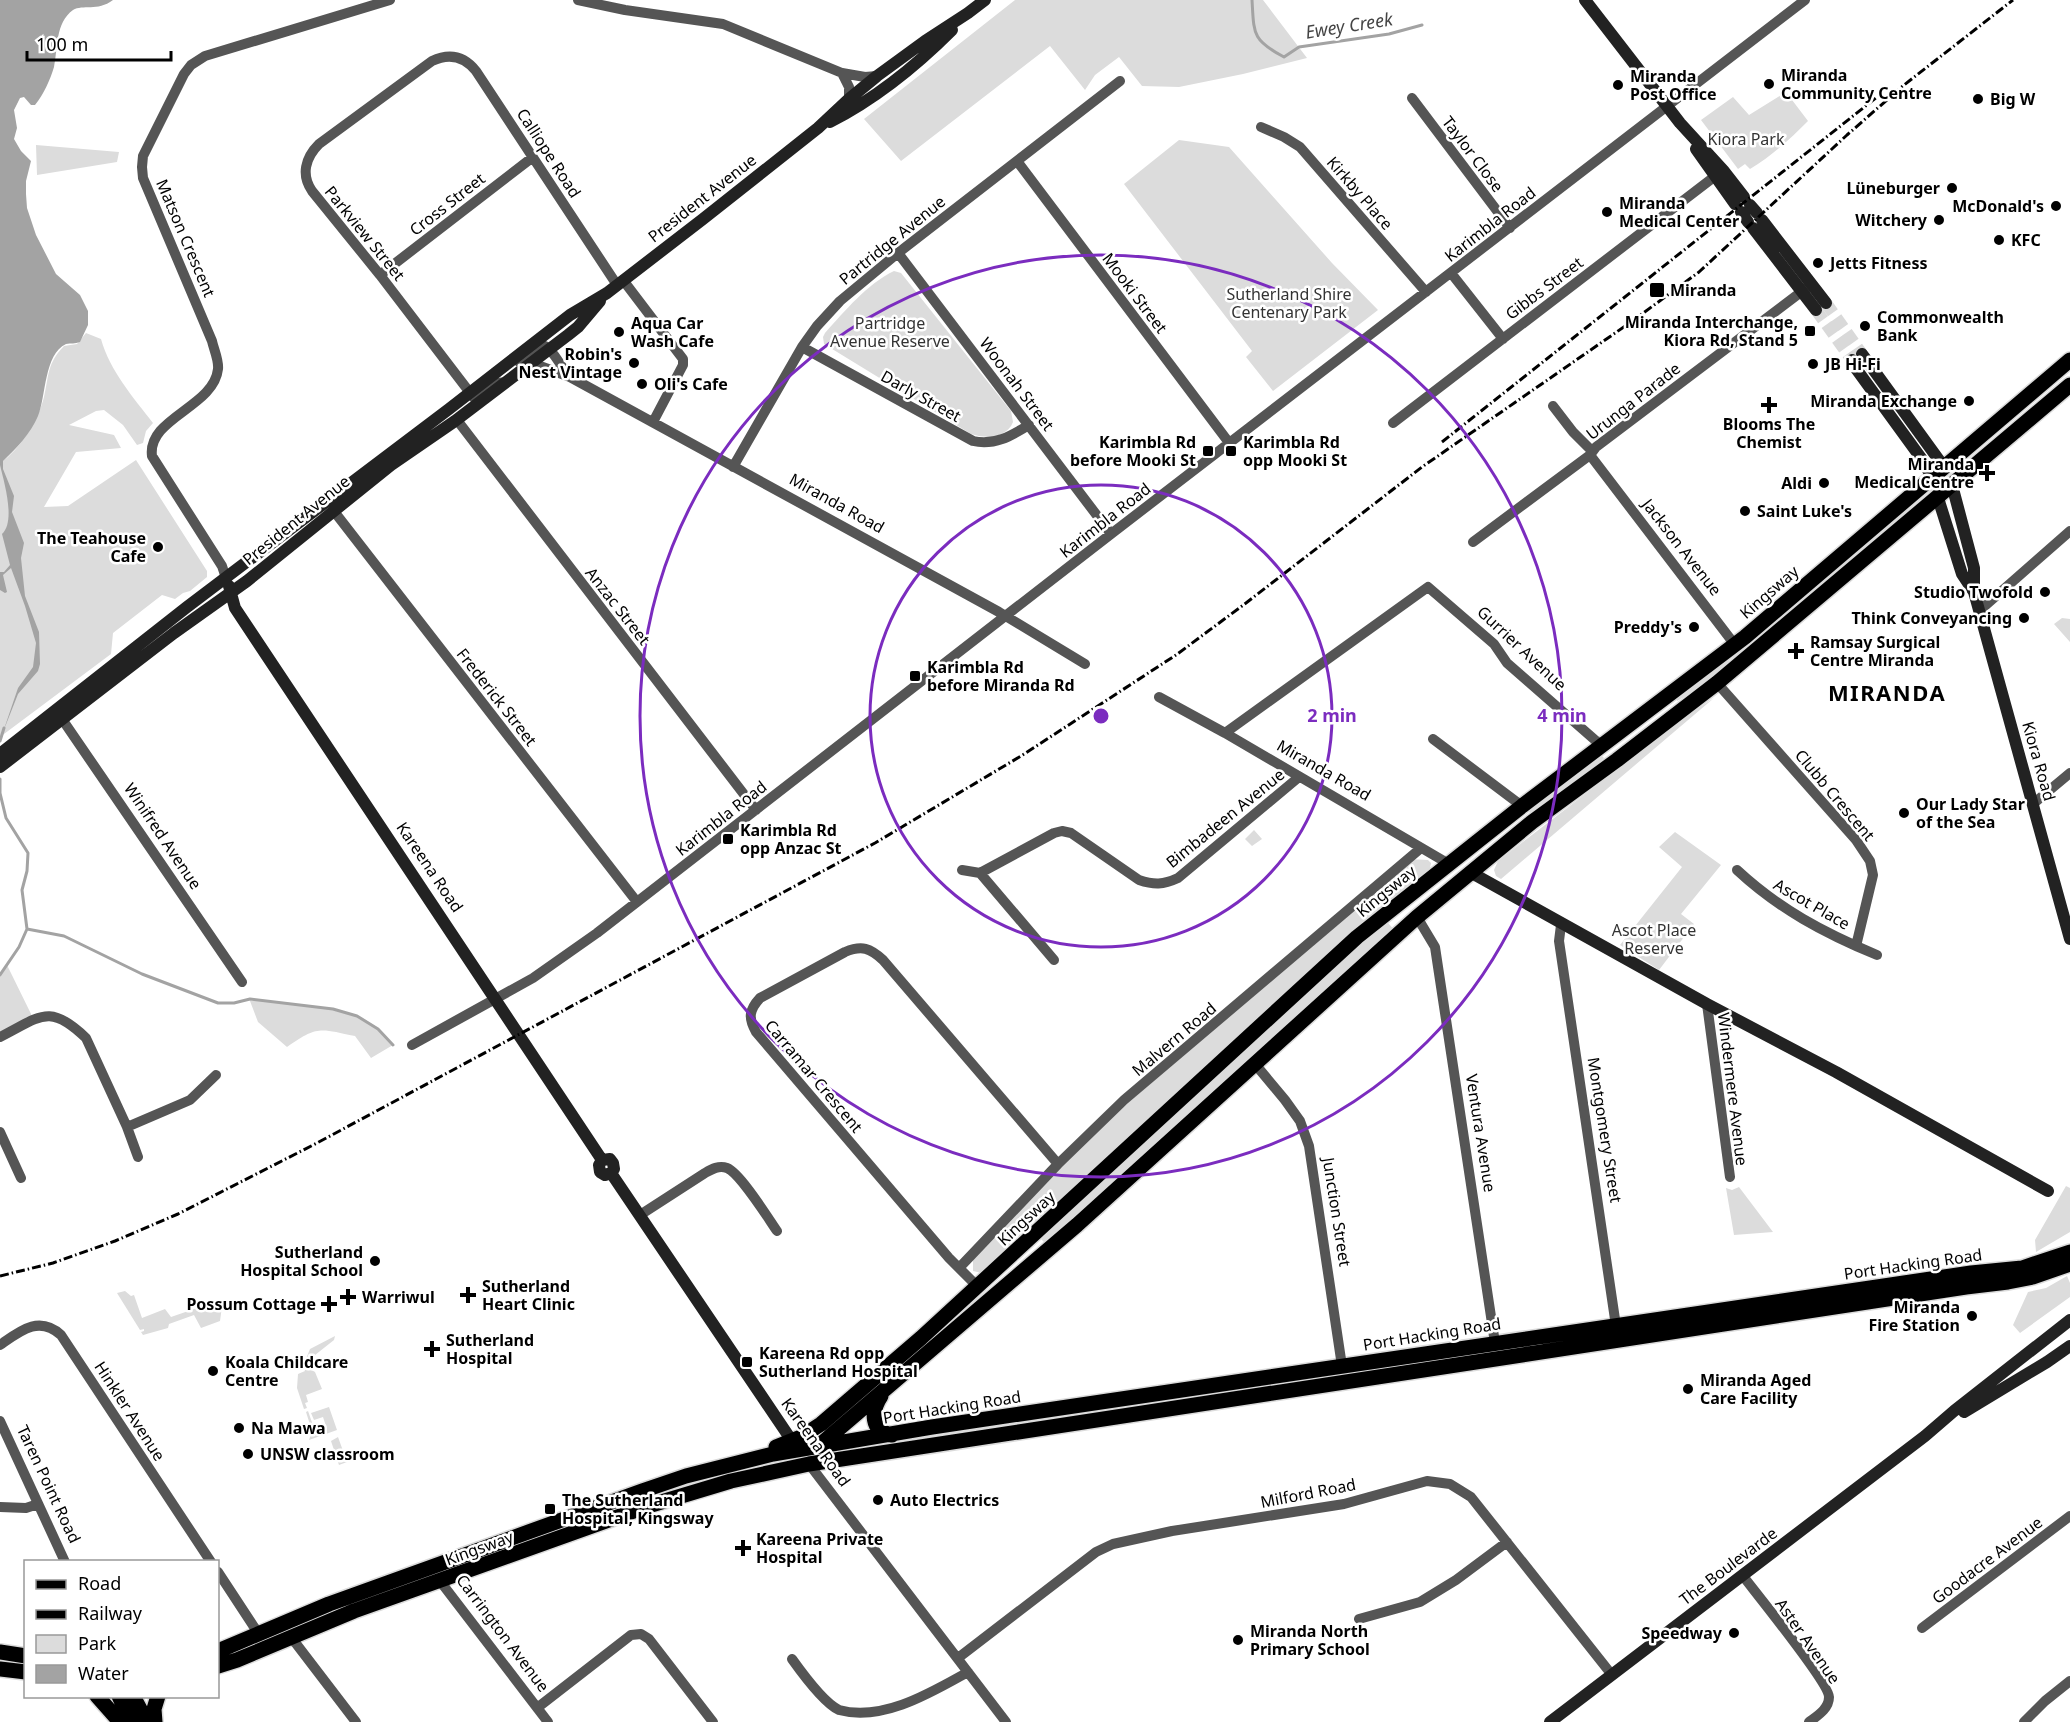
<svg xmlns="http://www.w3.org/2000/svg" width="2070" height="1722" font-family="'Noto Sans',sans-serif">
	<rect width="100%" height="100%" fill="#fff"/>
	<path fill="#dcdcdc" d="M1015,0H1263L1307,58L1243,74L1179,87L1142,86L1119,57L1095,75L1085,90L1050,46L901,161L864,119Z
		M1786,92L1808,121C1790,139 1772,156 1750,169L1745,164L1738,169L1701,120L1733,97L1749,115Z
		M1179,140L1229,147L1332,263L1378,310L1273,391L1246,357L1252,351L1124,184Z
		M36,145L119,152L117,162L37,175Z
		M894,271L901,273L1011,411L1013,422C1007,438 986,439 971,434L824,344L823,337L825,333C845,311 867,284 894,271Z
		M86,333L101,339C110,371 133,397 153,423L146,431L143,443L137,445L123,425L104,410L96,411L69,425L114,435L121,448L76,452L44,507L68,506L136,460L207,571V577L190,591L183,593L175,599L162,595L113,633L111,654L0,737V463C20,450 38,420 44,397C49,376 47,363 64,346L77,344Z
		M2062,618L2070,619V642L2054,624Z
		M1728,660L1729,662C1715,678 1697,691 1677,701V699Z
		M1714,698L1501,879L1496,876L1494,870L1498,861L1691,713Z
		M1602,756L1604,758C1583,781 1557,797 1530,813L1529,811Z
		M1254,830L1262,839L1252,846L1245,839Z
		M1675,832L1721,865L1681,914L1694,924L1659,970L1620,945L1682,867L1659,847Z
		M1409,859L1428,860L1431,863L1427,881L1344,950L1388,923L1398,934L1046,1244L1036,1234L982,1273L973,1271V1254L1058,1164Z
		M7,965L34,1020L0,1037V975Z
		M250,1001C271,1000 337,1007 356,1015C371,1022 382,1033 393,1045L371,1058L355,1036C320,1029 318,1025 287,1047L258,1022Z
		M2066,1186L2070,1188V1232L2036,1252L2035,1240Z
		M1739,1187L1773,1232L1734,1235L1726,1188L1732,1190Z
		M2067,1276L2070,1283V1297L2020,1333L2013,1325L2028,1292L2046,1288Z
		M125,1291L131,1296L134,1295L142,1318L165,1309L171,1317L223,1299L220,1321L201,1328L194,1315L169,1324L168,1328L143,1335L141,1332L144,1331V1329L140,1330L117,1293Z
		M335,1336L334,1340L310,1359L308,1368L315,1372L322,1389L306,1395L308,1402L305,1403L307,1408L304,1409L297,1388L298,1374L305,1371L303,1366L310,1349Z
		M1334,1376L1043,1421V1420Z
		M329,1407L337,1430L309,1440L312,1431L306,1412L308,1411L315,1431L326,1426L323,1417L314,1420L311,1413Z
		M338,1437L347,1462L339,1465L331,1441Z"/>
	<path fill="#a3a3a3" d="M0,0H113C97,12 83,4 73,10C55,23 58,48 54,67C50,80 44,94 35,105H31L24,97L20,98L14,110L17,128L14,139L21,151L31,161L26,181V194L27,208L36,235L56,274L80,295L88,311V325L80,342C75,344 71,343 66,344C44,354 46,397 38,416C31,433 16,449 3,461V469L14,496L12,512L24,543L21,558L25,596L39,632L40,664L38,671L18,694L3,732L18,688L33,667L36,643L25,606L11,568L3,575L7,592L5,593L0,590V572H4L10,565L2,534C16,521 4,482 0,465Z"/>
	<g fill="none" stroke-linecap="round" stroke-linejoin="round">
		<path stroke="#a3a3a3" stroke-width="3" d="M1252,0C1254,34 1252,40 1284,57L1299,47L1389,34L1422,25
			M0,741L4,728
			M27,929L64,936L142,974L218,1003H234L250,999L333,1009L357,1016L378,1029L393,1045
			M0,975L19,947L27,929L22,890L27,871L28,853L6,818L0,793V779"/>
		<path stroke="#d9d9d9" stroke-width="12" stroke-dasharray="12 6" stroke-linecap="butt" d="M1826,303L1862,354
			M1816,310L1852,360"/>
		<g stroke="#dbdbdb" stroke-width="18">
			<path id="primary" d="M881,1396C871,1411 870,1431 892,1435
				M821,1444L1077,1225L1417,917L1532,822L1617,760L1717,683L2070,385
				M776,1447L801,1437L821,1424L921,1338L1357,937L1522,806L1745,637L2070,360
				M218,1651L329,1604L642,1491L686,1476L773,1454L932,1427L1971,1273L2022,1268L2070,1252
				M0,1652L26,1656
				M218,1666L237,1660L354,1611L648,1506L731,1481L809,1464L1966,1287L2008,1282L2033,1277L2070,1264
				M0,1669L26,1672
				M97,1696L120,1722
				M119,1696L131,1722
				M133,1696L147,1722
				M155,1722L154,1709L158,1696"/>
		</g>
		<path stroke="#555" stroke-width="10" d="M578,0L625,10L723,24L842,73L865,77L877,76
			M842,73L849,87V99
			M1412,98L1510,228
			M1261,127L1284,137L1300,147L1426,292
			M1017,161L1230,444
			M898,253L1111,534
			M1451,273L1503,339
			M380,275L533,157
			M623,280L683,359V365L653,422
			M802,347L973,441C994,446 1011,436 1029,425
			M519,362L539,347L545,346C555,352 559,365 568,374
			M526,367L540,366L570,377L999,612L1085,664
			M506,383C493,380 483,391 474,398L380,275L312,191C301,175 305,158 319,144L432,61C449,53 464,56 476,71L617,285
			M1553,406L1573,432L1592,451
			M457,420L756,810
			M1393,423L1714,177
			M1590,455L1735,645
			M733,467L802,347L817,326L840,301L898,253L1120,81
			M333,510L637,902
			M1473,542L1590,455L1596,447L1809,286
			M226,578L222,566L152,456C147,418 214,407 218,369C219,360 214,350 212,341L143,178L142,167L143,156L184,74L191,65L205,56L390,0
			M1979,611L2070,531
			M1717,683L1856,840L1870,861L1873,875L1856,946
			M1159,697L1225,733L1449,864
			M62,719L242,982
			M1225,733L1428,587L1494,644L1507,663L1603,747
			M1433,739L1522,806
			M2033,804L2070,773
			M962,870L980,873L1054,960
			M1737,870C1779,909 1824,933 1877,955
			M980,873L1054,833L1062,831L1071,833L1139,880C1154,885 1163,885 1178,878L1299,777
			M1417,917L1435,947L1495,1343
			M1561,925L1559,941L1616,1326
			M1707,1004L1730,1177
			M0,1037C40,1017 49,1002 86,1038L127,1127L138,1157
			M412,1045L533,978L597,933L1111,534L1805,0
			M1255,1064L1285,1100L1300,1121L1309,1146L1342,1366
			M127,1127L190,1100L216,1075
			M0,1132L21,1178
			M640,1215L705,1173C712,1169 719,1165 727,1168C740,1173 768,1218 777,1231
			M960,1267L1058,1164L1124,1100L1421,848
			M978,1287L949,1258L756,1032C748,1018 749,1010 760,998L845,952C862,945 870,948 883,960L1058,1164
			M0,1345C20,1331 39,1315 61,1335L211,1562
			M0,1421L65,1562
			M809,1464L1006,1722
			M0,1507L26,1508L38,1504
			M218,1572L258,1633
			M1743,1576C1756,1593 1829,1683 1829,1697C1829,1709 1817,1716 1809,1722
			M440,1581L548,1722
			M1359,1619L1420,1602L1456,1580L1507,1542
			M1922,1628L2070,1516
			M291,1637L356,1722
			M958,1658L1096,1552L1113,1544L1172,1531L1344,1504L1427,1481L1450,1484L1471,1497L1612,1675
			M792,1659C802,1673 824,1703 839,1710C883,1722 932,1692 968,1672
			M537,1708L631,1635L641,1634L649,1639L713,1722
			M2024,1722L2045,1701L2070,1681"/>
		<path stroke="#222" stroke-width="12" d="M1585,0L1680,123L1723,170L1744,197
			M830,122C875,99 916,66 952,30
			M1696,149L1735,204
			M1750,205L1757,213
			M1741,212L1748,222
			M1762,220L1826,303
			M1753,228L1816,310
			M1862,354L1944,467
			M1852,360L1857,370L1921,458L1932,477
			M1952,485L1974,568V592L2070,939
			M1938,498L1962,574L1974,592
			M229,586L235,608L602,1160
			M0,754L187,607L449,409L570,315L607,293L703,219L818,128L849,99L877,76L925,41L968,13L985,0
			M0,767L174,633L247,581L391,465L455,421L568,335L578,327L600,301
			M1470,872L1707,1004L1836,1072L2048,1191
			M602,1160L599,1165L600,1172L605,1175L611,1173
			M602,1160L610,1159L613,1163L614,1169L611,1173
			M611,1173L792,1441
			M1964,1412L2047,1362L2070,1346
			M1550,1722L1925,1436L1954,1411L2070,1320"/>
		<use href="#primary" stroke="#000" stroke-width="15"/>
		<path stroke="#000" stroke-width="3" stroke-dasharray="9 3 1.5 3" stroke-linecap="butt" d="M1442,442L1877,97
			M0,1276L53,1263L115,1241L178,1214L317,1143L875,843L1021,756L1176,655L1246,603L1422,467L1631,322L1699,272L1847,135L1904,85L2013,0"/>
	</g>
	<g fill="none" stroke="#7b2cbf" stroke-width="3">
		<circle cx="1101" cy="716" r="231"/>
		<circle cx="1101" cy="716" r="461"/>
	</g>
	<g fill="#000" stroke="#fff" stroke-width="2">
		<circle cx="1769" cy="84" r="6"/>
		<circle cx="1618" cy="85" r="6"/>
		<circle cx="1978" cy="99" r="6"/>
		<circle cx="1952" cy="188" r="6"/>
		<circle cx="2056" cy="206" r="6"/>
		<circle cx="1607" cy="212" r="6"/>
		<circle cx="1939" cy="220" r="6"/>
		<circle cx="1999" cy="240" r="6"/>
		<circle cx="1818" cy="263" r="6"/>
		<rect x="1649" y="282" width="16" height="16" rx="3"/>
		<circle cx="1865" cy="326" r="6"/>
		<rect x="1804" y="325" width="12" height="12" rx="3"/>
		<circle cx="619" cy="332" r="6"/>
		<circle cx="634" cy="363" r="6"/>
		<circle cx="1813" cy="364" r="6"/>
		<circle cx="642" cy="384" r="6"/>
		<circle cx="1969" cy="401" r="6"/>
		<path d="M1766 396h6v6h6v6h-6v6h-6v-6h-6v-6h6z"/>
		<rect x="1202" y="445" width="12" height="12" rx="3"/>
		<rect x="1225" y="445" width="12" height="12" rx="3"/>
		<path d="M1984 464h6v6h6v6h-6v6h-6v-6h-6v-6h6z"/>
		<circle cx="1824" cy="483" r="6"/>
		<circle cx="1745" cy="511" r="6"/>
		<circle cx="158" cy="547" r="6"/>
		<circle cx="2045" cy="592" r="6"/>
		<circle cx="2024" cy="618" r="6"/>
		<circle cx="1694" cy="627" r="6"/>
		<path d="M1793 642h6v6h6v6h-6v6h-6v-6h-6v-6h6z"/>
		<rect x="909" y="670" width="12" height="12" rx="3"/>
		<circle cx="1904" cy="813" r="6"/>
		<rect x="722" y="833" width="12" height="12" rx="3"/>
		<circle cx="375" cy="1261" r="6"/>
		<path d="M465 1286h6v6h6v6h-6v6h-6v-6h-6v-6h6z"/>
		<path d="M345 1288h6v6h6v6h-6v6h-6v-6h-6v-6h6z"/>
		<path d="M326 1295h6v6h6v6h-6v6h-6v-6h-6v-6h6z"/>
		<circle cx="1972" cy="1316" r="6"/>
		<path d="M429 1340h6v6h6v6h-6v6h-6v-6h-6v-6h6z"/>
		<rect x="741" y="1356" width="12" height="12" rx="3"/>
		<circle cx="213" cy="1371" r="6"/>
		<circle cx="1688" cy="1389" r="6"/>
		<circle cx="239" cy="1428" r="6"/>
		<circle cx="248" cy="1454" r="6"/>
		<circle cx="878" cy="1500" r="6"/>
		<rect x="544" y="1503" width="12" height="12" rx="3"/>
		<path d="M740 1539h6v6h6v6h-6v6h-6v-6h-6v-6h6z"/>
		<circle cx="1734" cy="1633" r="6"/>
		<circle cx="1238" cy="1640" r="6"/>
	</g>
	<g text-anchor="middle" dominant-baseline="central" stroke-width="5" stroke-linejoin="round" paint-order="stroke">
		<g font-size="16" font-weight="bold" fill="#000" stroke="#fff" text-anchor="start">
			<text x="1781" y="75">Miranda<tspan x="1781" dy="18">Community Centre</tspan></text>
			<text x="1630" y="76">Miranda<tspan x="1630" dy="18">Post Office</tspan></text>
			<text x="1990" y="99">Big W</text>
			<text x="1940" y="188" text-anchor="end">Lüneburger</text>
			<text x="1619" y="203">Miranda<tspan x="1619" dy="18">Medical Center</tspan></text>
			<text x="2044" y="206" text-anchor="end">McDonald's</text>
			<text x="1927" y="220" text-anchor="end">Witchery</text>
			<text x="2011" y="240">KFC</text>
			<text x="1830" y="263">Jetts Fitness</text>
			<text x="1670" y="290">Miranda</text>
			<text x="1877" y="317">Commonwealth<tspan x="1877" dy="18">Bank</tspan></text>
			<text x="1798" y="322" text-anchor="end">Miranda Interchange,<tspan x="1798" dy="18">Kiora Rd, Stand 5</tspan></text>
			<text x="631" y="323">Aqua Car<tspan x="631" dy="18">Wash Cafe</tspan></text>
			<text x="622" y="354" text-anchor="end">Robin's<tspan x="622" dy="18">Nest Vintage</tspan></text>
			<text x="1825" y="364">JB Hi-Fi</text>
			<text x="654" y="384">Oli's Cafe</text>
			<text x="1957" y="401" text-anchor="end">Miranda Exchange</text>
			<text x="1769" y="424" text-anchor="middle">Blooms The<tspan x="1769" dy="18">Chemist</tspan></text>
			<text x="1196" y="442" text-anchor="end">Karimbla Rd<tspan x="1196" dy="18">before Mooki St</tspan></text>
			<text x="1243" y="442">Karimbla Rd<tspan x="1243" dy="18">opp Mooki St</tspan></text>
			<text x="1974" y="464" text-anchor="end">Miranda<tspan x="1974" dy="18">Medical Centre</tspan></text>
			<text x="1812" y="483" text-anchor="end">Aldi</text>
			<text x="1757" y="511">Saint Luke's</text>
			<text x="146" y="538" text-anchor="end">The Teahouse<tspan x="146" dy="18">Cafe</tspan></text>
			<text x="2033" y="592" text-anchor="end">Studio Twofold</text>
			<text x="2012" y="618" text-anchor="end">Think Conveyancing</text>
			<text x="1682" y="627" text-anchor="end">Preddy's</text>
			<text x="1810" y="642">Ramsay Surgical<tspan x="1810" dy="18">Centre Miranda</tspan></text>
			<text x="927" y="667">Karimbla Rd<tspan x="927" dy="18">before Miranda Rd</tspan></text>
			<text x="1916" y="804">Our Lady Star<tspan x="1916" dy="18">of the Sea</tspan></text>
			<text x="740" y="830">Karimbla Rd<tspan x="740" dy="18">opp Anzac St</tspan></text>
			<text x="363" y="1252" text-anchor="end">Sutherland<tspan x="363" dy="18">Hospital School</tspan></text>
			<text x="482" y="1286">Sutherland<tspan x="482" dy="18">Heart Clinic</tspan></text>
			<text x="362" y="1297">Warriwul</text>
			<text x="316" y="1304" text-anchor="end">Possum Cottage</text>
			<text x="1960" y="1307" text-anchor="end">Miranda<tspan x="1960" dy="18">Fire Station</tspan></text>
			<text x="446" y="1340">Sutherland<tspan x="446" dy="18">Hospital</tspan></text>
			<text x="759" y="1353">Kareena Rd opp<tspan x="759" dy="18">Sutherland Hospital</tspan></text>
			<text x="225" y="1362">Koala Childcare<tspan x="225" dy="18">Centre</tspan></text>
			<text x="1700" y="1380">Miranda Aged<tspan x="1700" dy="18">Care Facility</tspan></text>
			<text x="251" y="1428">Na Mawa</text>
			<text x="260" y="1454">UNSW classroom</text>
			<text x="562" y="1500">The Sutherland<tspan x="562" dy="18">Hospital, Kingsway</tspan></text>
			<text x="890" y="1500">Auto Electrics</text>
			<text x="756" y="1539">Kareena Private<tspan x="756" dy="18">Hospital</tspan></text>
			<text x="1250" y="1631">Miranda North<tspan x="1250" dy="18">Primary School</tspan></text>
			<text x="1722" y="1633" text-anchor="end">Speedway</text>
		</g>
		<g font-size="16" fill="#333" stroke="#fff">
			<text x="1746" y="139">Kiora Park</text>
			<text x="1289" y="294">Sutherland Shire<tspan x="1289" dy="18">Centenary Park</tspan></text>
			<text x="890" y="323">Partridge<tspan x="890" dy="18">Avenue Reserve</tspan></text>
			<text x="1654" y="930">Ascot Place<tspan x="1654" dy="18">Reserve</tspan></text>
		</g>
		<g font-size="16" fill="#000" stroke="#fff">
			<text transform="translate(549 153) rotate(57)">Calliope Road</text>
			<text transform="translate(1473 154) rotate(53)">Taylor Close</text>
			<text transform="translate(1360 193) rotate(49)">Kirkby Place</text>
			<text transform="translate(702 198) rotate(-38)">President Avenue</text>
			<text transform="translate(447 204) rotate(-38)">Cross Street</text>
			<text transform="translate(1490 224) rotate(-38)">Karimbla Road</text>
			<text transform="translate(365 233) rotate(51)">Parkview Street</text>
			<text transform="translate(186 238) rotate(67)">Matson Crescent</text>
			<text transform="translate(892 240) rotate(-39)">Partridge Avenue</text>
			<text transform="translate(1544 288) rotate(-37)">Gibbs Street</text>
			<text transform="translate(1135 293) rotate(53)">Mooki Street</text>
			<text transform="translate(1017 384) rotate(53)">Woonah Street</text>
			<text transform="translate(921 396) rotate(29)">Darly Street</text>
			<text transform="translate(1633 401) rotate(-38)">Urunga Parade</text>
			<text transform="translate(837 503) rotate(29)">Miranda Road</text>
			<text transform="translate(296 520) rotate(-39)">President Avenue</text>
			<text transform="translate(1105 520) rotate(-38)">Karimbla Road</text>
			<text transform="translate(1682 547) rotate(52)">Jackson Avenue</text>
			<text transform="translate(1769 592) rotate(-41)">Kingsway</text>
			<text transform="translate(618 606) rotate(52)">Anzac Street</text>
			<text transform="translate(1522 648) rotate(43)">Gurrier Avenue</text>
			<text transform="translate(497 697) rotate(52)">Frederick Street</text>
			<text transform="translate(2039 761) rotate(74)">Kiora Road</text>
			<text transform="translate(1324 770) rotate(30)">Miranda Road</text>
			<text transform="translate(1835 795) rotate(50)">Clubb Crescent</text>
			<text transform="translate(721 818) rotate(-38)">Karimbla Road</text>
			<text transform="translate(1225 818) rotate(-39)">Bimbadeen Avenue</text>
			<text transform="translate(163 836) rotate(56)">Winifred Avenue</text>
			<text transform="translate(430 867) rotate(56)">Kareena Road</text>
			<text transform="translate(1386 891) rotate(-39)">Kingsway</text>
			<text transform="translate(1812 904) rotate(30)">Ascot Place</text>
			<text transform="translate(1174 1039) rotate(-40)">Malvern Road</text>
			<text transform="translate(814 1076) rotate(50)">Carramar Crescent</text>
			<text transform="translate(1733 1089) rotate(83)">Windermere Avenue</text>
			<text transform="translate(1605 1130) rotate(81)">Montgomery Street</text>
			<text transform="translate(1481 1133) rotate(81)">Ventura Avenue</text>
			<text transform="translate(1337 1212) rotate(81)">Junction Street</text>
			<text transform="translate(1026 1218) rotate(-43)">Kingsway</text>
			<text transform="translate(1913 1264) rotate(-8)">Port Hacking Road</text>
			<text transform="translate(1432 1334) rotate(-9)">Port Hacking Road</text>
			<text transform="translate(952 1407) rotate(-9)">Port Hacking Road</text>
			<text transform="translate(130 1411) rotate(57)">Hinkler Avenue</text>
			<text transform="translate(816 1442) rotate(54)">Kareena Road</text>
			<text transform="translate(49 1484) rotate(65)">Taren Point Road</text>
			<text transform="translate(1308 1493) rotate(-11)">Milford Road</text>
			<text transform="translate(479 1548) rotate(-20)">Kingsway</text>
			<text transform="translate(1987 1560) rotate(-37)">Goodacre Avenue</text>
			<text transform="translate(1728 1566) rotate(-37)">The Boulevarde</text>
			<text transform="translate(503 1633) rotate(53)">Carrington Avenue</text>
			<text transform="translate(1808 1641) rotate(55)">Aster Avenue</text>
		</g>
		<g font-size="18" font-style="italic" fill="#444" stroke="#fff">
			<text transform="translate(1349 25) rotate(-9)">Ewey Creek</text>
		</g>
		<g font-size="22" font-weight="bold" letter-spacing="1.5" fill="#000" stroke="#fff">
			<text x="1887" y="692">MIRANDA</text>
		</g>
	</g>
	<circle cx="1101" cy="716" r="9" fill="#7b2cbf" stroke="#fff" stroke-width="3"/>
	<g font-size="18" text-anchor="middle" font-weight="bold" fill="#7b2cbf" stroke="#fff" stroke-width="5" stroke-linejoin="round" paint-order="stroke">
		<text x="1332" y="722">2 min</text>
		<text x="1562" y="722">4 min</text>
	</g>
	<rect x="24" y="1560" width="195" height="138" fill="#ffffff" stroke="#999999" stroke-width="1.5"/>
	<rect x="36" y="1580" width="30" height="9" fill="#000000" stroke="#999999" stroke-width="1.5"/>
	<text x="78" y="1590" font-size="18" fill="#000000">Road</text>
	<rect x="36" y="1610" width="30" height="9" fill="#000000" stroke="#999999" stroke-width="1.5"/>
	<text x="78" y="1620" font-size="18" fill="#000000">Railway</text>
	<rect x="36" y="1635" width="30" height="18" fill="#dcdcdc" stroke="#999999" stroke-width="1.5"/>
	<text x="78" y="1650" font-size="18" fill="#000000">Park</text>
	<rect x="36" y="1665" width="30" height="18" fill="#a3a3a3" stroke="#999999" stroke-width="1.5"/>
	<text x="78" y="1680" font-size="18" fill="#000000">Water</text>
	<path d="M27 51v9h144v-9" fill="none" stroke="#000000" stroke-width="3"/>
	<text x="36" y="51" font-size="18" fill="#000000" stroke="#ffffff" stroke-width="4.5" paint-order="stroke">100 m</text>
</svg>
